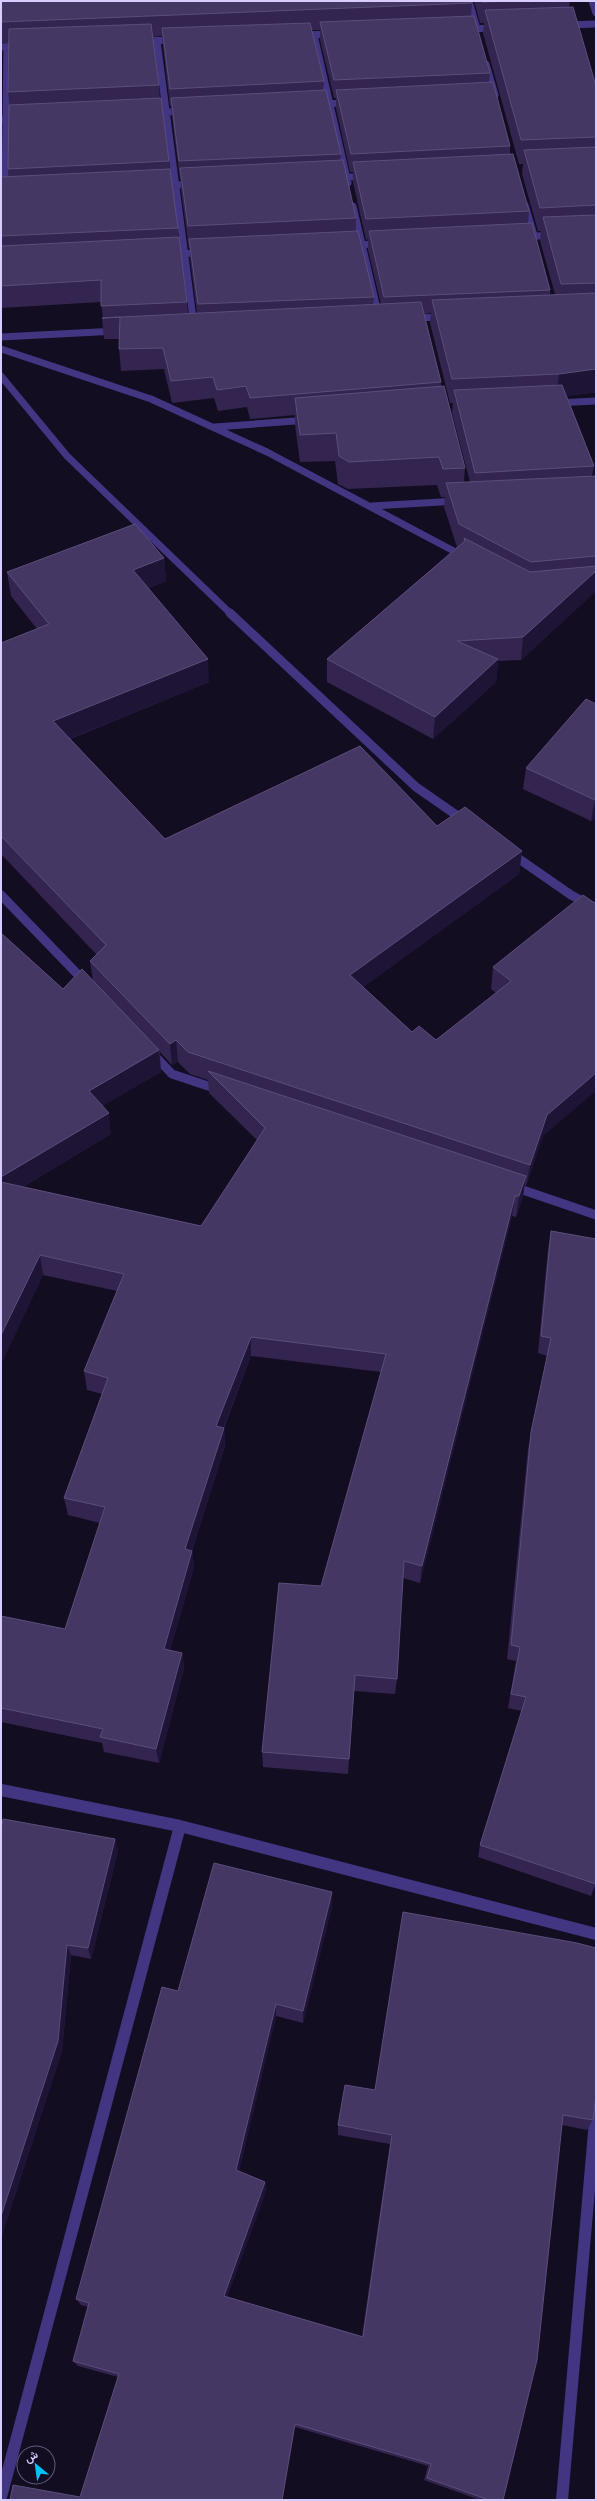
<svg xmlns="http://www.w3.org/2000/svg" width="597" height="2501" font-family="'Fira Sans',Vazirmatn,sans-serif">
	<rect width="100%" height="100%" fill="#130d22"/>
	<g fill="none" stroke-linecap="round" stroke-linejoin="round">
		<path stroke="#423682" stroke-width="7" d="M469,1L477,29
			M314,35L348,183
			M157,41L194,326
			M486,64L495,95
			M315,104L349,103
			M149,113L185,111
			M1,120L22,119
			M335,178L367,176
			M159,186L195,184
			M5,189L7,47
			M525,205L534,235
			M353,206L379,317
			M522,237L554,235
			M348,245L380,244
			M169,254L202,253
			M413,318L445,317
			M1,337L117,331
			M1,349L151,399L267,452L465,557
			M1,376L67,456L231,614
			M556,403L596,401
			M215,427L309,420
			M372,506L458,501"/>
		<path stroke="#423682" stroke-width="9" d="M230,613L416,787L465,821
			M509,852L571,895L596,908
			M1,895L86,983
			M152,1053L172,1074L220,1090
			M511,1186L596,1215"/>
		<path stroke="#423682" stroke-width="12" d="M1,1790L180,1826L596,1934
			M1,2497L180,1826
			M562,2500L596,2109"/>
		<path stroke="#423682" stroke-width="7" d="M592,1L596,13
			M566,25L596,24
			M464,29L496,28
			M300,35L334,34
			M140,41L176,40
			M1,47L22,46"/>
	</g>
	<path fill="#332550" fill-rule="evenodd" d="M1,1L472,3L471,16L490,73L489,82L510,146V154L529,211L528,223L550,290V295L555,294L540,241L541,231H538L522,174L523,164H519L483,33L484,23H480L474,1H570L569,7L596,86V392L567,396L594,466L592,476H596V591L521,660L498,661L496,682L433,739L327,682V659L457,547L444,507L445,497H441L437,485L348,489L338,484L335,461L300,462L295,425V415L250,419L247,407L218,411L214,398L172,403L164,369L121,371L119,349V339H104L102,318H103L101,302L1,308V177H9L8,169L10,105L8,92L9,43H1ZM312,30H320V40L334,98H336V108L350,172H353V182L366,240L368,239V250L381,304L373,305L374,297L356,231V218L340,160L341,154L323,90L324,81ZM162,36L163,46L170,106H171L172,116L180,180H181V190L189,249L190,248V258L197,313L188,314L187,302L178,237V228L160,98L159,85L153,37ZM431,313L430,323L450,403H453L452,413L470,482H464L465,468L441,386V382L424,314Z
		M164,558L166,581L149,588L209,682L70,739L165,839L437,826L522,851L519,874L363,987L412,1032L436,1040L496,993L491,989L493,967L583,895L543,1136L526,1186L524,1185L523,1197L516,1217L512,1216L420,1583L403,1578L397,1679L395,1694L354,1691L348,1774L263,1767L262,1752L321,1586L381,1372L251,1356L224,1428L225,1446L192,1551L194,1568L170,1650L182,1653L184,1668L159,1763L104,1752L102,1743L1,1722V1616L65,1629L100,1523L68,1515L64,1498L102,1394L87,1390L84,1371L117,1291L43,1275L1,1364V933L63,989L93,981L90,961L97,955L1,854V643L37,629L11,596L7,572ZM160,1052L172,1065L178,1062L190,1074L208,1080L209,1093L257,1140L201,1226L23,1187L111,1134L102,1106L161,1072Z
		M596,704V818L591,821L523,789L526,768Z
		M551,1231L596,1883L591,1896L478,1857L480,1845L522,1711L508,1708L516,1661L507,1659L528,1449L547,1356L538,1353L548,1249Z
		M1,1828L115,1839L118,1851L91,1959L71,1955L62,2051L1,2238Z
		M332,1892V1906L303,2023L276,2016L239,2171L265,2182L266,2191L227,2297L362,2336L390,2144L338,2135V2125L375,2090L595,2103L593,2120L587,2130L562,2125L503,2500H480L424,2480L428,2466L295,2427L80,2497L118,2377L78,2366L73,2361L88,2307L81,2305L76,2299L178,1991Z"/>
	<path fill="#1e1436" d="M1,44L2,52L1,115Z
		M596,369V392L556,398L559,374Z
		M164,558L166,581L135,593L133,570Z
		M596,571V591L521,660L523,637Z
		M208,659L209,682L56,744L53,721Z
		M498,659L496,682L433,739L435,717Z
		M596,799V818L591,821L595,800Z
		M522,851L519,874L349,997L350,975Z
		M176,1040L178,1062L172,1065L170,1044Z
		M159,1050L161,1072L92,1112L89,1091Z
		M596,1073V1091L543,1136L526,1186L530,1165L547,1115Z
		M109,1113L111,1134L1,1200V1177Z
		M526,1176L523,1197L516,1217L519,1196Z
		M515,1196L512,1216L420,1583L422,1566Z
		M40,1255L43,1275L1,1364V1335Z
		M251,1337V1356L217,1444L216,1426Z
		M224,1428L225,1446L187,1566L185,1549Z
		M192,1551L194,1568L166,1665L164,1649Z
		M182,1653L184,1668L159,1763L156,1749Z
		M115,1839L118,1851L91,1959L88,1948Z
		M332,1892V1906L303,2023V2011Z
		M67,1945L71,1955L62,2051L1,2238V2216Z
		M276,2004V2016L237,2179L236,2170Z
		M265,2182L266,2191L225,2302L224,2296Z
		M295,2424V2427L283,2500H282Z"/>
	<path fill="#443763" stroke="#5c4e7b" d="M1,1H471L472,3L1,22Z
		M482,1H517L482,2Z
		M573,7L596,86V137L521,140L485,10Z
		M474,16L490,73L334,80L320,22Z
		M310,23L324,81L170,89L162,28Z
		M151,24L159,85L8,92L9,29Z
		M493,82L510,146L351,154L336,90Z
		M326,90L341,154L179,161L171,98Z
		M161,98L169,161L8,169L9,105Z
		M596,147V205L540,208L524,150Z
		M513,154L529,211L366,219L353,162Z
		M343,160L356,218L188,226L180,168Z
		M170,169L178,228L1,236V177Z
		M596,215V283L561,284L543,217Z
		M532,223L550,290L384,297L369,231Z
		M358,231L374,297L198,304L189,239Z
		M179,237L187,302L101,306V280L1,286V246Z
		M596,293V369L559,374L452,379L432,300Z
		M421,302L441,382L250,398L246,386L217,390L213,377L171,381L163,348L119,349L120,317L102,318Z
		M562,385L594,466L475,473L454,390Z
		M444,386L465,468L443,469L439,457L349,462L339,456L336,433L300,435L295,398Z
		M596,476V556L531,562L459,524L446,483Z
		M135,524L164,558L133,570L208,659L53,721L165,839L360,746L437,826L465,807L522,851L350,975L412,1032L419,1026L436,1040L511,981L493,967L583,895L596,904V1073L547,1115L530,1165L188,1052L176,1040L170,1044L90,961L106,945L1,836V643L49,624L7,572Z
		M464,538L530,572L596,566V571L523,637L457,641L498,659L435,717L327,659L465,541Z
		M586,699L596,704V799L595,800L526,768Z
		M1,933L63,989L82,969L159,1050L89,1091L109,1113L1,1177Z
		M208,1071L526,1176L519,1196H515L422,1566L404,1561L397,1679L355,1675L349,1759L262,1752L279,1583L321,1586L386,1354L251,1337L216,1426L224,1428L185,1549L192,1551L164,1649L182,1653L156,1749L100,1737L103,1729L1,1708V1616L65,1629L105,1507L64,1498L108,1378L84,1371L124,1274L40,1255L1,1335V1182L201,1226L265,1128Z
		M551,1231L596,1239V1884L480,1845L526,1697L511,1694L520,1647L511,1645L531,1432L551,1338L541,1336Z
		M3,1819L115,1839L88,1948L67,1945L58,2041L1,2216V1828Z
		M214,1863L332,1892L303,2011L276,2004L236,2170L265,2182L224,2296L363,2337L392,2135L338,2125L345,2085L375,2090L403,1912L577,1943L596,1948V2095L593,2120L563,2115L537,2360L503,2500H489L427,2478L431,2464L295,2424L282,2500H10L13,2485L80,2497L119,2374L73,2361L89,2303L76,2299L162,1987L178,1991Z"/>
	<rect width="597" height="2501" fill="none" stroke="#d9cdff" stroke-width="4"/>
	<g transform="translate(36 2465) rotate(331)"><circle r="19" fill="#130d22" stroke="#625a7a"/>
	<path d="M0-3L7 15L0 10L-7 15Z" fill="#00c1f8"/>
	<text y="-6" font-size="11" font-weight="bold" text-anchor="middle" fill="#d9cdff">ش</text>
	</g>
</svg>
